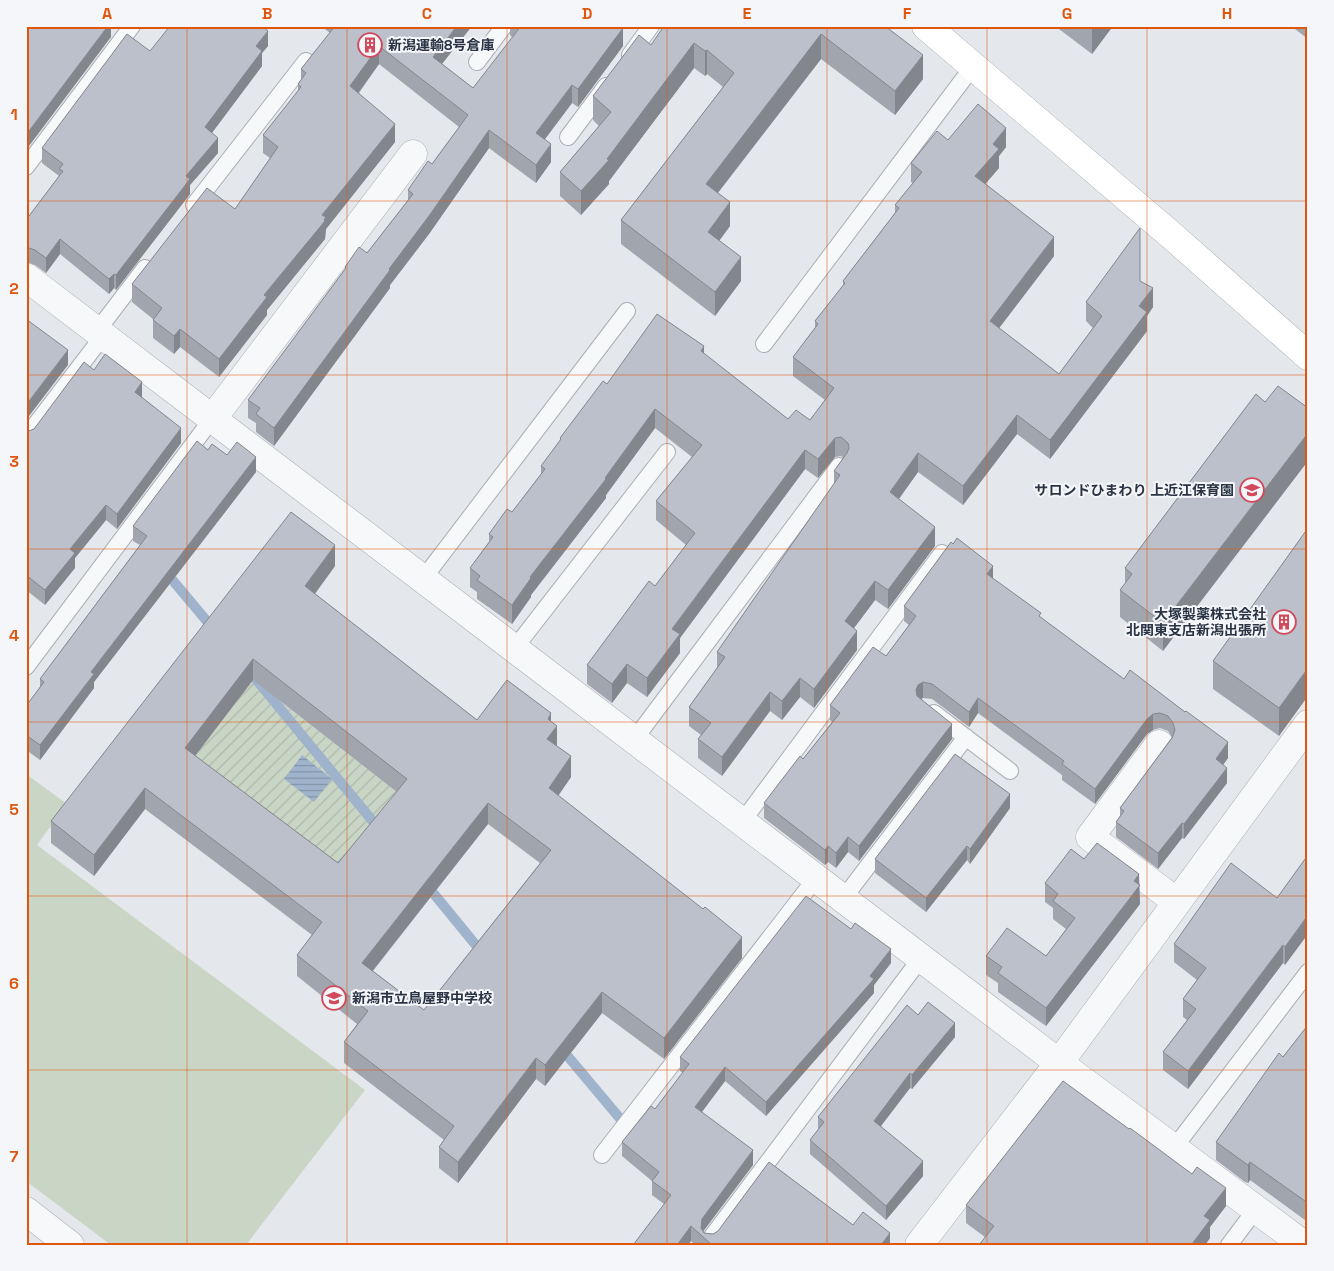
<svg xmlns="http://www.w3.org/2000/svg" width="1334" height="1271" font-family="'Space Grotesk','Noto Sans JP',sans-serif">
	<defs>
		<pattern id="garden-furrows" width="10" height="10" patternUnits="userSpaceOnUse" patternTransform="scale(1.25)"><rect width="10" height="10" fill="#c9d6c5"/><path d="M-1 1l2-2M0 10L10 0M9 11l2-2" fill="none" stroke="#adb8ab"/></pattern>
		<pattern id="water-rules" width="6" height="5" patternUnits="userSpaceOnUse" patternTransform="scale(1.25)"><rect width="6" height="5" fill="#9fb4cc"/><path d="M0 2.5h6" fill="none" stroke="#8293a7"/></pattern>
	</defs>
	<rect width="100%" height="100%" fill="#e4e7ec"/>
	<path fill="#c9d6c5" d="M26,774L67,804L37,845L365,1090L246,1245H111L26,1181Z"/>
	<path fill="url(#garden-furrows)" d="M272,655L265,690L399,793L338,884L185,769Z"/>
	<path fill="url(#water-rules)" d="M302,755L332,779L314,802L284,779Z"/>
	<g fill="none" stroke-linecap="round" stroke-linejoin="round">
		<path stroke="#9fb4cc" stroke-width="10" d="M164,570L216,632
			M254,677L380,830
			M425,883L484,955
			M560,1047L628,1128"/>
		<g stroke="#a9aeb7" stroke-width="18">
			<path id="lane" d="M630,55L651,26
				M477,62L504,26
				M568,137L606,86
				M26,167L132,26
				M194,205L306,61
				M97,331L145,268
				M764,344L974,65
				M26,437L103,336
				M423,579L627,311
				M514,649L667,452
				M26,667L212,419
				M934,713L1010,771
				M634,740L839,466
				M742,822L942,553
				M843,899L966,737
				M1174,1148L1308,972
				M602,1155L816,878
				M710,1239L921,958
				M1229,1245L1256,1209"/>
		</g>
		<g stroke="#a9aeb7" stroke-width="29">
			<path id="street" d="M26,277L1059,1063L1304,1245
				M212,419L413,154
				M1159,744L1090,837L1177,902
				M26,1211L70,1245
				M919,1245L1059,1063L1308,724"/>
		</g>
		<g stroke="#a9aeb7" stroke-width="29">
			<path id="secondary" d="M926,26L1171,235L1308,356"/>
		</g>
		<use href="#lane" stroke="#f7f8fa" stroke-width="16"/>
		<use href="#street" stroke="#f7f8fa" stroke-width="28"/>
		<use href="#secondary" stroke="#fff" stroke-width="28"/>
	</g>
	<path fill="#a1a5ae" fill-rule="evenodd" d="M321,26H472L442,64L473,88L513,38L510,35V26H620L623,46L578,107L572,103L545,139L551,162L536,183L489,148L429,234L390,285V288L274,446L256,432V423L248,418V400L345,270V267L367,253L408,200V190L432,164L459,127L379,64L359,93L395,142L326,229L325,239L267,310V315L219,377L180,347L174,354L153,338V319L132,302V284L235,209L270,158L263,153V135L298,91V84L301,80V69L330,33Z
		M885,26L923,79L895,115L821,59L718,193L730,226L719,241L741,281L715,316L621,244V220L723,87L707,74L705,76L694,68L609,181V184L581,215L560,196V172L599,126L593,120V96L651,45Z
		M1055,26H1113L1092,54Z
		M1291,26H1308V39Z
		M268,46L262,53V66L212,133L218,153L190,185V194L116,290L114,288L109,294L60,254L46,273L35,265L26,262V220L59,176L42,163V148L150,51Z
		M948,140L1006,147L999,156V168L985,184L1054,256L999,328L1059,374L1093,328L1086,321V302L1140,281L1153,307L1147,316V331L1050,459L1017,434L963,505L918,472L899,499L935,546L888,609L875,600L854,628L857,650L814,708L800,697L782,720L770,711L722,776L698,758V739L701,735L689,726V707L717,668V652L834,485V471L843,458L841,456L835,457L818,478L805,469L680,638V653L647,697L627,683L612,703L587,684V665L655,586L686,545L656,520V501L692,457L655,428L606,495V498L531,595V597L512,624L477,599V592L470,587V568L489,542V534L512,512L541,474V466L560,441V438L607,384L704,354L788,419L810,420L825,400L793,376V357L815,328V321L843,286V281L895,213V205L913,183L911,182V163Z
		M94,370L142,397L181,443L117,529L106,520L75,558V568L45,605L26,590V432L34,429Z
		M1256,394L1163,651L1120,617V590L1125,584V568Z
		M208,450L227,455L256,472L94,682V688L40,760L26,750V706L40,687V679L140,545L133,541V526Z
		M1308,528L1279,736L1213,689V661Z
		M335,566L315,594L477,720L551,722L557,746L571,777L558,796L742,958L664,1059L602,1013L545,1086L536,1079L458,1183L439,1168V1147L444,1140L344,1063V1042L357,1024L297,976V955L312,935L145,809L94,876L51,843V821ZM253,680L397,792L338,863L195,756ZM488,824L540,863L424,1010L373,971Z
		M993,579L1041,618L1228,758L1223,765L1227,783L1184,839L1182,838L1158,869L1116,837V822L1120,817V808L1172,737L1168,731L1160,728L1153,730L1147,734L1095,804L1062,780V775L978,713L969,727L932,699L923,698L921,699L952,739L859,861L848,852L836,868L828,862L825,865L764,818V803L803,759L832,722L830,720V705L886,656L909,625L904,621V606Z
		M1010,808L970,864L967,860L926,912L875,873V859Z
		M1308,855L1285,965L1283,963L1188,1089L1163,1070V1052L1187,1020L1183,1017V999L1197,980L1174,962V944L1277,898Z
		M1084,859L1139,884L1140,904L1046,1026L998,992V983L986,975V956H1046L1066,929L1053,919V908L1045,902V883Z
		M891,963L874,985V993L766,1116L725,1081L702,1112L753,1165L703,1231L704,1233L713,1234L853,1225L890,1245H695L691,1241L664,1204L652,1195V1181L622,1156V1142L655,1109L683,1073L680,1071V1057Z
		M918,1015L955,1037L912,1089L910,1088L881,1126L923,1176L886,1220L810,1154V1140L818,1130V1117Z
		M1308,1025L1305,1220L1250,1180L1248,1183L1245,1182L1216,1160V1142Z
		M966,1205L1226,1206L1210,1227V1238L1205,1245H979L985,1237L966,1223Z"/>
	<path fill="#83868d" d="M107,26H113L111,28V37L26,150V135Z
		M457,26H472L433,75V57Z
		M1093,26H1113L1092,54V27Z
		M623,28V46L578,107V89Z
		M268,31V46L262,53V66L205,142V127L256,46Z
		M821,34V59L706,208V184Z
		M694,43V68L609,181V184L581,215V191L607,159Z
		M379,46V64L350,104V86Z
		M707,50V74L705,76V51Z
		M923,55V79L895,115V91Z
		M572,85V103L536,151V133Z
		M395,124V142L326,229L325,239L267,310V315L219,377V359L322,215Z
		M1006,128V147L999,156V168L975,196V176L993,144Z
		M489,130V148L429,234L390,285V288L274,446V428Z
		M218,138V153L190,185V194L116,290V275L186,176Z
		M551,144V162L536,183V165Z
		M730,202V226L708,256V232Z
		M1054,237V256L990,340V321Z
		M60,239V254L46,273V258Z
		M741,257V281L715,316V292Z
		M114,274V288L109,294V279Z
		M1153,288V307L1147,316V331L1050,459V440L1139,306Z
		M180,329V347L174,354V336Z
		M704,346V365L701,351Z
		M68,350V365L26,420V405Z
		M142,382V397L135,407V392Z
		M655,409V428L606,495V498L531,595V597L512,624V605L530,577Z
		M1017,415V434L963,505V486Z
		M181,428V443L117,529V514Z
		M1308,433V461L1163,651V623Z
		M835,438V457L818,478V459Z
		M805,450V469L680,638V653L647,697V678L672,629Z
		M918,453V472L890,511V492Z
		M256,457V472L94,682V688L40,760V745L91,672Z
		M106,505V520L75,558V568L45,605V590L70,549Z
		M935,527V546L888,609V590Z
		M335,545V566L305,607V586Z
		M993,566V582L987,574Z
		M875,581V600L845,640V621Z
		M857,631V650L814,708V689Z
		M253,659V680L185,769V748Z
		M627,664V683L612,703V684Z
		M1308,668V696L1279,736V708Z
		M800,678V697L782,720V701Z
		M923,682V698L918,701L916,705V690L918,685Z
		M770,692V711L722,776V757Z
		M978,698V713L969,727V712Z
		M551,713V733L557,726V747L547,760L548,719Z
		M1153,714V730L1147,734L1095,804V789L1147,719Z
		M952,724V739L859,861V846Z
		M1228,742V758L1216,774V759Z
		M571,756V777L549,809V788Z
		M1227,768V783L1184,839V824Z
		M145,788V809L94,876V855Z
		M1010,794V808L970,864V849Z
		M488,803V824L362,984V963Z
		M1182,823V838L1158,869V853Z
		M848,837V852L836,868V853Z
		M828,846V862L825,865V850Z
		M967,846V860L926,912V898Z
		M1139,874L1140,904L1046,1026V1008Z
		M1308,915V934L1285,965V947Z
		M742,937V958L664,1059V1038Z
		M1283,945V963L1188,1089V1071Z
		M891,949V963L874,985V993L766,1116V1102L870,976Z
		M602,992V1013L545,1086V1065Z
		M955,1023V1037L912,1089V1075Z
		M536,1058V1079L458,1183V1162Z
		M725,1067V1081L695,1121V1107Z
		M910,1073V1088L874,1135V1121Z
		M753,1150V1165L702,1233L701,1228L702,1219Z
		M923,1161V1176L886,1220V1206Z
		M1250,1162V1180L1248,1183V1165Z
		M1226,1188V1206L1210,1227V1238L1205,1245H1192L1204,1216Z
		M1308,1197V1215L1305,1220V1201Z
		M691,1226V1241L688,1245H677Z
		M890,1233V1245H881Z"/>
	<path fill="#bbc0ca" stroke="#83868d" fill-rule="evenodd" d="M26,26H108L26,135Z
		M170,26H262L268,31L256,46L262,51L205,127L218,138L186,176L190,179L116,275L114,274L109,279L60,239L46,258L35,250L26,247V220L63,171L59,169L63,164L42,148L127,34L150,51Z
		M335,26H457L433,57L473,88L521,26H620L623,28L578,89L572,85L536,133L551,144L536,165L489,130L429,216L389,269L390,270L274,428L256,414L260,408L248,400L346,268L345,267L359,247L367,253L413,194L408,190L428,161L432,164L468,115L379,46L350,86L395,124L322,215L326,217L324,220L325,221L264,295L267,297L219,359L180,329L174,336L153,320L162,308L132,284L207,188L235,209L278,147L263,135L301,87L298,84L306,73L301,69Z
		M664,26H885L923,55L895,91L821,34L706,184L730,202L708,232L741,257L715,292L621,220L734,73L707,50L705,51L694,43L607,159L609,160L581,191L560,172L611,112L593,96L639,35L651,45Z
		M978,104L1006,128L993,144L999,149L975,176L1054,237L990,321L1059,374L1102,316L1086,302L1140,228V281L1153,288L1139,306L1147,312L1050,440L1017,415L963,486L918,453L890,492L935,527L888,590L875,581L845,621L857,631L814,689L800,678L782,701L770,692L722,757L698,739L711,723L689,707L725,657L717,652L840,475L834,471L847,453L849,448L848,443L841,437L835,438L818,459L805,450L672,629L680,634L647,678L627,664L612,684L587,665L649,581L655,586L695,533L656,501L702,445L655,409L605,478L606,479L530,577L531,578L512,605L477,580L480,576L470,568L493,537L489,534L507,509L512,512L545,469L541,466L561,439L560,438L603,381L607,384L657,314L704,346L701,351L788,419L796,410L810,420L834,388L793,357L818,324L815,321L845,283L843,281L899,208L895,205L922,172L911,163L937,131L948,140Z
		M26,319L68,350L26,405Z
		M105,354L142,382L135,392L181,428L117,514L106,505L70,549L75,553L45,590L26,575V432L34,429L84,362L94,370Z
		M1278,386L1308,408V433L1163,623L1120,590L1132,574L1125,568L1256,394L1265,402Z
		M197,441L208,450L212,444L227,455L237,442L256,457L91,672L94,674L40,745L26,735V706L44,682L40,679L147,536L133,526Z
		M291,512L335,545L305,586L477,720L507,680L551,713L548,719L557,726L547,739L571,756L549,788L703,909L705,907L742,937L664,1038L602,992L545,1065L536,1058L458,1162L439,1147L454,1126L344,1042L368,1011L297,955L322,922L145,788L94,855L51,821ZM253,659L407,779L338,863L185,748ZM488,803L551,850L424,1010L362,963Z
		M1308,528V668L1279,708L1213,661Z
		M957,538L993,566L987,574L1041,613L1039,616L1124,679L1130,670L1185,712L1186,711L1228,742L1216,759L1227,768L1184,824L1182,823L1158,853L1116,822L1124,811L1120,808L1172,738L1175,730L1173,723L1168,716L1160,713L1153,714L1147,719L1095,789L1062,764L1064,761L978,698L969,712L932,684L923,682L918,685L916,690L917,696L952,724L859,846L848,837L836,853L828,846L825,850L764,803L800,756L803,759L840,713L830,705L873,647L886,656L916,616L904,606L951,542L953,544Z
		M955,754L1010,794L970,849L967,846L926,898L875,859Z
		M1097,843L1139,874L1134,881L1140,885L1046,1008L998,973L1002,967L986,956L1007,928L1046,956L1075,918L1053,901L1058,894L1045,883L1071,849L1084,859Z
		M1308,855V915L1285,947L1283,945L1188,1071L1163,1052L1196,1009L1183,999L1206,968L1174,944L1231,863L1277,898Z
		M806,896L851,929L855,923L891,949L870,976L874,979L766,1102L725,1067L695,1107L753,1150L702,1219L701,1228L704,1233L713,1234L718,1231L769,1162L853,1225L863,1212L890,1233L881,1245H712L691,1226L677,1245H633L671,1195L652,1181L659,1172L622,1142L651,1106L655,1109L689,1064L680,1057Z
		M928,1002L955,1023L912,1075L910,1073L874,1121L923,1161L886,1206L810,1140L824,1122L818,1117L907,1005L918,1015Z
		M1308,1025V1197L1305,1201L1250,1162L1248,1165L1245,1163L1216,1142L1279,1053L1283,1057Z
		M1063,1081L1129,1129L1130,1128L1192,1174L1197,1167L1226,1188L1204,1216L1210,1220L1192,1244V1245H979L994,1226L966,1205Z"/>
	<path fill="none" stroke="#df570f" stroke-width="1" stroke-opacity="0.55" d="M187,26V1245M347,26V1245M507,26V1245M667,26V1245M827,26V1245M987,26V1245M1147,26V1245M26,201H1308M26,375H1308M26,549H1308M26,722H1308M26,896H1308M26,1070H1308"/>
	<defs>
		<g id="building-ring" transform="scale(1.25)"><circle r="9.5" fill="#f4f6f9" stroke="#d1495b" stroke-width="1.5"/><path d="M-4-6H4V6H1V3H-1V6H-4ZM-2.5-4.3h1.7v1.8h-1.7ZM.8-4.3h1.7v1.8H.8ZM-2.5-1h1.7V.8h-1.7ZM.8-1h1.7V.8H.8Z" fill="#d1495b"/></g>
		<g id="school-ring" transform="scale(1.25)"><circle r="9.5" fill="#f4f6f9" stroke="#d1495b" stroke-width="1.5"/><path d="M0-5L7-2L0 1L-7-2ZM-4 1L0 2.5L4 1V4Q0 6-4 4Z" fill="#d1495b"/></g>
	</defs>
	<g fill-rule="evenodd">
		<use href="#building-ring" x="370" y="45"/>
		<use href="#school-ring" x="1252" y="490"/>
		<use href="#building-ring" x="1284" y="622"/>
		<use href="#school-ring" x="334" y="998"/>
	</g>
	<g text-anchor="middle" dominant-baseline="central" stroke-width="4" stroke-linejoin="round" paint-order="stroke">
		<g font-size="14" font-weight="bold" fill="#2b3445" stroke="#f4f6f9" text-anchor="start">
			<text x="388" y="45">新潟運輸8号倉庫</text>
			<text x="1234" y="490" text-anchor="end">サロンドひまわり 上近江保育園</text>
			<text x="1266" y="614" text-anchor="end">大塚製薬株式会社<tspan x="1266" dy="16">北関東支店新潟出張所</tspan></text>
			<text x="352" y="998">新潟市立鳥屋野中学校</text>
		</g>
	</g>
	<rect width="1334" height="1271" fill="none" stroke="#f4f6f9" stroke-width="55"/>
	<rect x="28" y="28" width="1278" height="1216" fill="none" stroke="#df570f" stroke-width="2"/>
	<g font-size="16" text-anchor="middle" font-weight="bold" fill="#df570f">
		<text x="107" y="19">A</text>
		<text x="267" y="19">B</text>
		<text x="427" y="19">C</text>
		<text x="587" y="19">D</text>
		<text x="747" y="19">E</text>
		<text x="907" y="19">F</text>
		<text x="1067" y="19">G</text>
		<text x="1227" y="19">H</text>
		<text x="14" y="120">1</text>
		<text x="14" y="294">2</text>
		<text x="14" y="467">3</text>
		<text x="14" y="641">4</text>
		<text x="14" y="815">5</text>
		<text x="14" y="989">6</text>
		<text x="14" y="1162">7</text>
	</g>
</svg>
